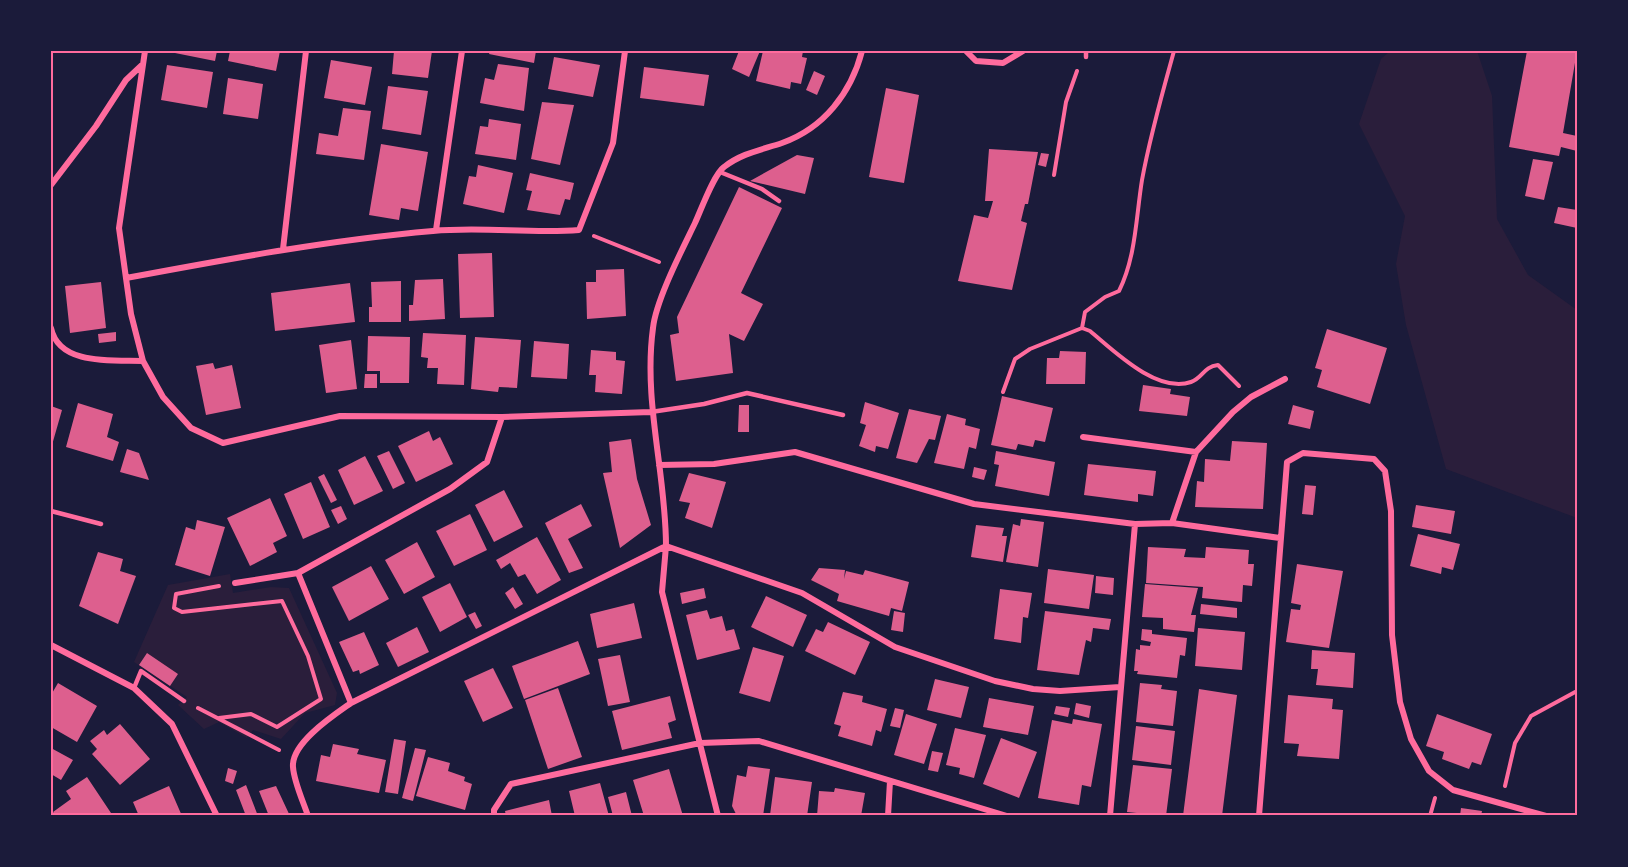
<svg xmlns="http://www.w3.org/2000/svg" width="1628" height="867" font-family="Lora,serif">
	<rect width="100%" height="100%" fill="#1b1b3a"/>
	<path fill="#2a1e3b" d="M1390,51H1477L1492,96L1497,219L1528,275L1577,310V518L1446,469L1406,325L1396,264L1405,216L1359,124L1381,59Z
		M230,574L233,593L271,587L289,588L337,693L335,705L305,713L281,739L253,730L247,738L219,722L204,729L178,705L187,697L134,662L168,585Z"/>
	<path fill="#dd5f8e" d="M165,51H217L215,61Z
		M230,51H280L276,71L228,61Z
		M394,51H432L428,78L392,74Z
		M490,51H536L534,63L489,54Z
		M739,51H760L749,77L732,69Z
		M763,51H803L802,57L807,58L801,84L791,82L790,89L756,81Z
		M1527,51H1577L1563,133L1577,136V151L1561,147L1559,156L1509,147Z
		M554,57L600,65L593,97L548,89Z
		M331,60L372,67L365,105L324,98Z
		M498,64L529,68L524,111L480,103L485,78L494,80Z
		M167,65L213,72L207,108L161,100Z
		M644,67L709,75L704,106L640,98Z
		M814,71L825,76L817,95L806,90Z
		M228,78L263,84L258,119L223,114Z
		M388,86L428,91L421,135L382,129Z
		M886,88L919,95L904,183L869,177Z
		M542,102L574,105L560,165L531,159Z
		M343,108L371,111L364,160L316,154L319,133L338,136Z
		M489,119L521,124L516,160L475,154L480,126L488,127Z
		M381,144L428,152L418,211L401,208L399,220L369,215Z
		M989,149L1038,152L1028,204H1025L1021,221L1027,223L1012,290L958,281L974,215L988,218L993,201H985Z
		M1041,153L1049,154L1046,167L1038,165Z
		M797,155L814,158L805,194L750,181Z
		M1533,159L1553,162L1544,200L1525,196Z
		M478,165L513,173L504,213L463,204L469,176L476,177Z
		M530,173L574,183L570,200L565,199L560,215L527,210L532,191L526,190Z
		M739,187L782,208L741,293L763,304L744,341L729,334L733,373L676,381L670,335L679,333L677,317Z
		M1558,207L1577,210V228L1554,223Z
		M492,253L494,317L460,318L458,254Z
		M624,269L626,316L587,319L586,282H596V270Z
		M443,279L445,319L409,321V305H413L415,280Z
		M401,281V322H369V307H372L371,282Z
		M101,282L106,328L70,333L65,286Z
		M350,283L355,322L275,331L271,293Z
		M1327,329L1387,348L1370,404L1317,387L1322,370L1315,368Z
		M116,332V341L99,343L98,334Z
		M423,333L466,335L464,385L437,384L438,368H427L428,358L421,357Z
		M368,336L410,337L409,383H380V371H367Z
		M475,337L521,340L517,388L499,387L498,392L471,389Z
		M351,340L357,389L326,393L319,345Z
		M534,341L569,344L567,379L531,377Z
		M591,350L616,352V360L625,361L622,394L595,392L596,375H589Z
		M1060,351L1086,352L1085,384H1046L1047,358H1059Z
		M213,363L215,369L232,365L241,408L206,415L196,366Z
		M365,374H377V388H364Z
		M1143,385L1171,389L1170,394L1190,397L1187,416L1139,411Z
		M1002,396L1053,408L1045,442L1035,440L1033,447L1018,444L1016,450L991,445Z
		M865,402L899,413L888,449L876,446L875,452L859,446L866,425L860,423Z
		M78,403L113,414L107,437L119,442L113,461L66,447Z
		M739,405H749V432H738Z
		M1293,405L1314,411L1310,429L1288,424Z
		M51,406L62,410L52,445H51Z
		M909,409L941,416L935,440L929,439L917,463L896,458Z
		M947,414L966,419L965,425L980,429L976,449L969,447L964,469L934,463Z
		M429,431L433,441L440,437L453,464L416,482L398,446Z
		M631,439L637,479L651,525L620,548L603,473L612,472L609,442Z
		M1232,441L1267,443L1263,509L1195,507L1197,481L1204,482L1205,459L1230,461Z
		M127,449L139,453L149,480L120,472Z
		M389,451L405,483L393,489L377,456Z
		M996,451L1055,462L1049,496L995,486L999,465L994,464Z
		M365,456L383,491L354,505L338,470Z
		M1088,464L1156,471L1153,496L1138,494V502L1084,495Z
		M974,467L987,470L984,480L972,477Z
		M689,473L726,482L712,528L685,518L690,503L679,501Z
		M324,474L337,500L331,503L318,477Z
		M311,482L330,527L303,539L284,494Z
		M1305,485L1316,486L1313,515L1302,514Z
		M504,490L523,527L494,542L475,505Z
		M270,498L287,536L273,543L277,552L250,566L227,518Z
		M581,504L592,526L568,539L583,568L569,573L545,523Z
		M1416,505L1455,511L1451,534L1412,527Z
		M341,506L347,519L338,524L331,510Z
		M470,514L487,550L454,566L436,531Z
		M1021,519L1044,522L1038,567L1006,562L1013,524L1020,526Z
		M197,520L225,527L210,576L175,565L186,527L195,530Z
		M976,525L1004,528L1002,536H1007L1003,562L971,557Z
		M1418,534L1460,544L1453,570L1442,567L1441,574L1410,566Z
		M537,537L561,580L537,594L525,574L518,577L510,563L501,569L496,560Z
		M417,542L435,577L404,594L385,560Z
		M1148,547L1186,549L1184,557L1205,558L1206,547L1249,550L1248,564H1254L1252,586L1243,585L1242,602L1202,598L1203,587L1146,583Z
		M98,552L123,559L120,571L136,576L118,624L79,606Z
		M1297,564L1343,571L1329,648L1286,642L1291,609L1300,610L1301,605L1291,603Z
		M371,566L389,599L349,621L332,587Z
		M819,568L845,570L844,579L846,571L863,575L865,570L909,582L902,611L891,608L889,616L837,601L839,594L811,580Z
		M1048,569L1094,575L1089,609L1044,603Z
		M1096,576L1114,578L1113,595L1095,593Z
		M450,583L467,617L440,632L422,597Z
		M1145,584L1198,588L1191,615H1196L1194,632L1163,629V618L1142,617Z
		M513,587L523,604L515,609L505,593Z
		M704,588L706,598L682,604L680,593Z
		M1000,589L1032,593L1028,618L1023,617L1021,643L994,639Z
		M766,596L807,615L793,647L751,627Z
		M634,603L642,638L597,648L590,614Z
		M1201,604L1237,608V618L1200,614Z
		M707,610L710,619L722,616L726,631L734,629L740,649L697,660L686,615Z
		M894,611L905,613L903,632L891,630Z
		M1045,611L1111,619L1109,630L1093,628L1091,642L1086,640L1079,675L1037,670Z
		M475,612L482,626L476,629L468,615Z
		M828,622L870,642L855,675L805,651L816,629L823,632Z
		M417,627L429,652L398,667L386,643Z
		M1198,628L1245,632L1242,670L1195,666Z
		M1142,629L1152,630V634L1187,638L1185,656L1180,655L1177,678L1137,674L1138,671H1134L1136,649L1140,650V645L1150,646L1151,642L1141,640Z
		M364,632L379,665L360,674L359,670L353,672L339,642Z
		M578,641L590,674L524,699L512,666Z
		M753,647L784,656L770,702L739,693Z
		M1312,650L1355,653L1353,688L1316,685L1318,669H1311Z
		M147,653L178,674L170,686L139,665Z
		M620,655L630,702L608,706L598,659Z
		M493,668L513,708L483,722L464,681Z
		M935,679L969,687L961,718L927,710Z
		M58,683L97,706L77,742L51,727V695Z
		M1140,683L1162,685L1161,689L1177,691L1173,726L1136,722Z
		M558,688L582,757L548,769L525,700Z
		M1199,689L1237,695L1222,816H1183Z
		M843,692L863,696L862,702L887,709L881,732L876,730L872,746L838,736L841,726L834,724Z
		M1288,695L1333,699L1332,709L1343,710L1339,759L1297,756L1299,744L1284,743Z
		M670,696L676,720L668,723L672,738L622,750L612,711Z
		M989,698L1034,706L1028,735L983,727Z
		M1076,703L1091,706L1089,718L1074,714Z
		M1056,706L1070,708L1068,717L1054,714Z
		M895,708L904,710L900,728L890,726Z
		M906,714L937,724L924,764L894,755Z
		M1437,714L1492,734L1481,765L1472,762L1469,769L1442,759L1444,752L1426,746Z
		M1073,719L1102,724L1091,787L1082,785L1079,805L1038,798L1052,720L1072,724Z
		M120,724L150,759L120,785L92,754L97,749L90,741L104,730L107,735Z
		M1136,726L1175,731L1171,765L1132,760Z
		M955,728L986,735L974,778L959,774L960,768L946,765Z
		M1001,738L1037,752L1019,798L983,784Z
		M394,739L406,741L398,794L385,792Z
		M333,744L359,749L357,754L386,760L379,793L316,781L321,755L330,757Z
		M51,748L73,760L61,780L51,774Z
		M415,748L426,750L413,801L402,798Z
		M932,751L943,753L938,772L928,770Z
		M428,757L450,763L448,771L465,777L464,781L472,784L465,810L416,796Z
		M1133,765L1172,769L1166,816L1127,812Z
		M748,766L770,769L763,816L736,814L732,806L737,775L746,777Z
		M228,768L237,771L233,784L225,781Z
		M669,769L683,816H644L633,780Z
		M87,777L113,816H55L53,812L71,799L66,791Z
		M775,777L812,782L807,816L770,815Z
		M600,783L609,816H575L569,791Z
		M246,785L258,816H246L236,790Z
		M169,786L182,816H139L133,802Z
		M276,786L290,816H269L259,791Z
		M835,788L865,793L861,816H817L819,791L834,792Z
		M626,792L632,816H613L608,797Z
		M549,800L552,816H506L505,811Z
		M1461,808L1482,811L1481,816H1460Z"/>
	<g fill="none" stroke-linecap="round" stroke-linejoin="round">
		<path stroke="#ff6b9d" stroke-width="4" d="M1054,175L1066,102L1077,71
			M594,236L659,262
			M1082,328L1085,312L1105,297L1119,291C1136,257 1136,217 1142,180C1150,136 1162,94 1174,51
			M1003,392L1015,359L1030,349L1082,328L1090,331C1113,350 1157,394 1191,382C1203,378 1203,367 1218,365L1239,386
			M198,708L279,750
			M219,718L251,714L277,727L321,699L308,656L282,601L182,612L174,608L176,594L219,586
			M1505,786L1515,743L1531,716L1577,691
			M1430,816L1435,798"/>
		<path stroke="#ff6b9d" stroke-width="4.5" d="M1086,57V51
			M720,172L762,189L779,201
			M651,412L704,404L747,393L843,415
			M51,511L101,524
			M134,688L141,671L184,701"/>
		<path stroke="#ff6b9d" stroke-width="6" d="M145,51L119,228L131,314L143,361L163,397L191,428L223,443L340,416L502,417L651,412
			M966,51L976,61L1003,63L1023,51
			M51,185L96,126L126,80L143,64
			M436,230L462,51
			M283,249L306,51
			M126,278C228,259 330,240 433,231C481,226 531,234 579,230L613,143L625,51
			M51,328C59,366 113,360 143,361
			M1083,437L1196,452
			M659,465L714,464L795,452L974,504L1135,524L1172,523L1280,538
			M1172,523L1196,452L1233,412L1251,397L1285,379
			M298,573L351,703
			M235,583L298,573L450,489L487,462L502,417
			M51,645L134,688L172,724L217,816
			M308,816C303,801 294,782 293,767C291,743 334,715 351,703L666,546C666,473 643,402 653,328C656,300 682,250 695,223C701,210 714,174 724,167C742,153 761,150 782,143C824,128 851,93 862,51
			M494,816V810L511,784L700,743L759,741L1007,816
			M718,816L662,592L666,546L802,593L895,647L995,681L1033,689L1060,691L1120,687
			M888,816L890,781
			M1110,816L1135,524
			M1259,816L1287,462L1303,453L1374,459L1385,471L1391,511L1392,635L1400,702L1411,739L1429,771L1453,790L1546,816"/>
	</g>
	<rect width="1628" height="867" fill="none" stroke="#1b1b3a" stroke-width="105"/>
	<rect x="52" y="52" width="1524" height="762" fill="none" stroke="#ff6b9d" stroke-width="2"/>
</svg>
